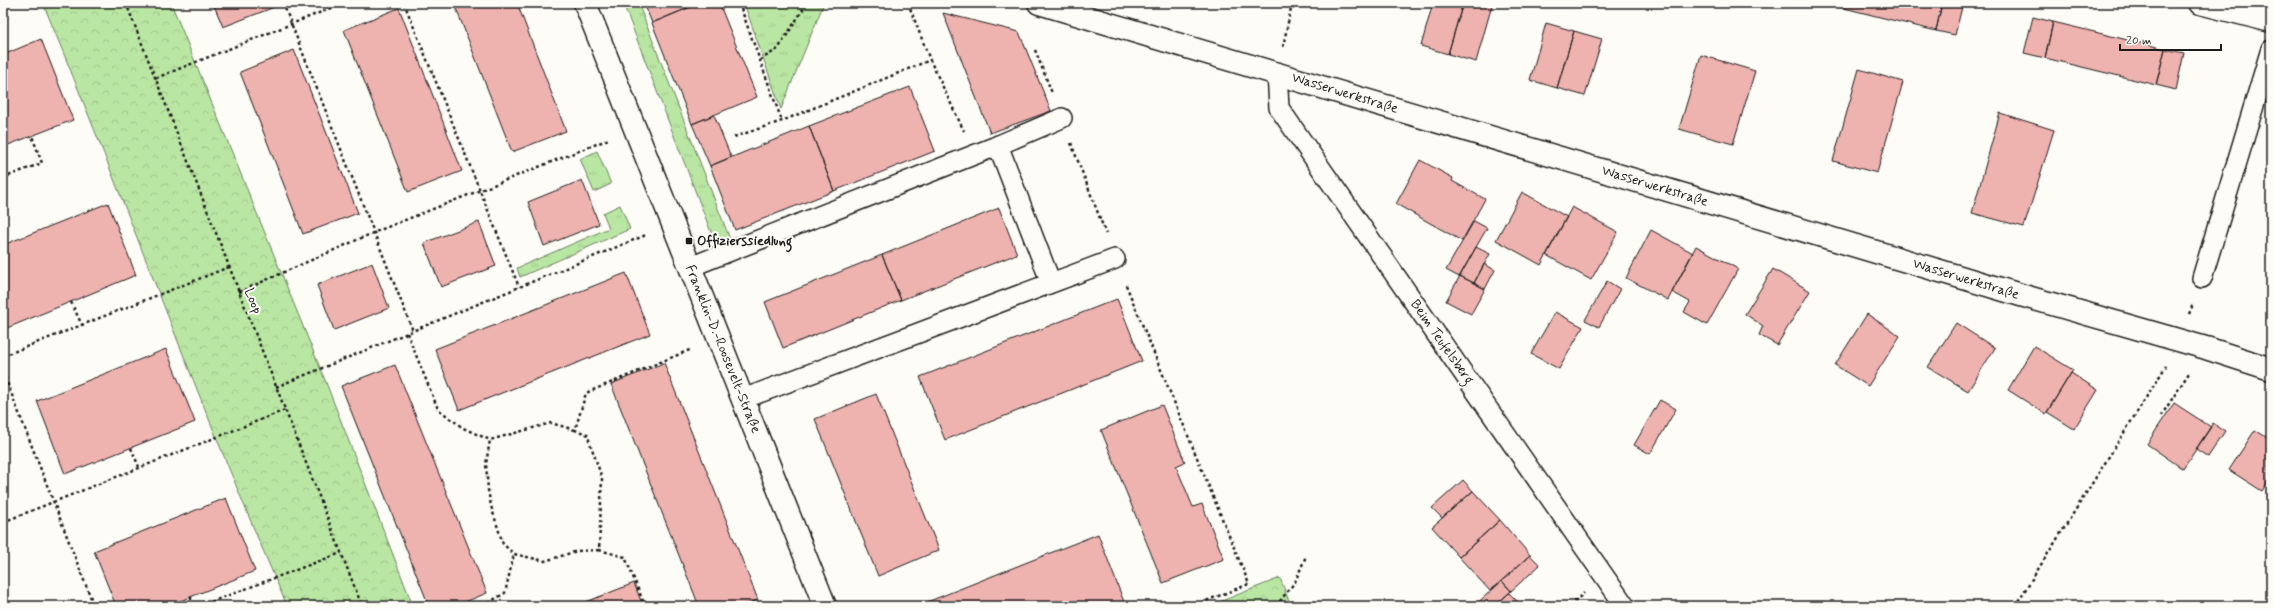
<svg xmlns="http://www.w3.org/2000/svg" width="2274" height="609" font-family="Mynerve,sans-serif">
	<defs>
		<pattern id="grass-tufts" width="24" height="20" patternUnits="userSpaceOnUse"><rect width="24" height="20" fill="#bae6a3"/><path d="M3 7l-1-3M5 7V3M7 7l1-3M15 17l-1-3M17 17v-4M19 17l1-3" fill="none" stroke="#9fc58c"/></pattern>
		<pattern id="park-crowns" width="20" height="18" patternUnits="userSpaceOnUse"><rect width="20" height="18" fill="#bae6a3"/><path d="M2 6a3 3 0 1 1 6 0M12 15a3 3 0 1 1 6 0" fill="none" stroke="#9fc58c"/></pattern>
	</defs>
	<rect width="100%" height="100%" fill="#fdfcf7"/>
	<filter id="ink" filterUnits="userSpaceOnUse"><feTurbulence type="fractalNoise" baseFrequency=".025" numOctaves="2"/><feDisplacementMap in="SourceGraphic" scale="8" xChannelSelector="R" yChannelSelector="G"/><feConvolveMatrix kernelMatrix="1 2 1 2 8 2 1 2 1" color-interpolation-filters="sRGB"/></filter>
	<g filter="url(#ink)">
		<path fill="url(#grass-tufts)" stroke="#6b8160" d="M623,3H638L733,247L719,253Z
			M744,3H824L781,109Z
			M597,151L611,184L594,192L580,159Z
			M620,205L630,229L520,277L517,268L609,228L603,213Z"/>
		<path fill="url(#park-crowns)" stroke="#6b8160" d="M43,3H171L325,380L413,606H287C200,407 126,203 43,3Z
			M1280,578L1291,606H1209Z"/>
		<path fill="#eeb2af" stroke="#1c1c1c" d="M213,3H276L277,6L223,27Z
			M454,3H517L566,131L512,152Z
			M644,3H700L652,23Z
			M700,3H719L757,97L692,124L652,23Z
			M1433,3H1463L1448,54L1421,46Z
			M1463,3H1484L1492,5L1476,62L1448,54Z
			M1824,3H1942L1936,31Z
			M1942,3H1963L1955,35L1936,31Z
			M399,8L462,171L408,192L344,30Z
			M943,13L1019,32L1051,111L990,133Z
			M2033,17L2053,22L2045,58L2024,53Z
			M2053,22L2165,49L2156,85L2045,58Z
			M1546,23L1574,31L1557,88L1530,80Z
			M1574,31L1602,39L1585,96L1557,88Z
			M41,39L73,120L3,147V55Z
			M2165,49L2184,53L2176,90L2156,85Z
			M294,50L358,213L303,234L240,72Z
			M1701,55L1755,71L1733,144L1679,129Z
			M1859,69L1903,82L1877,173L1833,161Z
			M910,87L935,151L834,191L809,126Z
			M2000,113L2054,130L2024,227L1972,213Z
			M714,115L731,157L710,166L692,124Z
			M809,126L834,191L735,230L710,166Z
			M1420,160L1453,178L1452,181L1485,199L1462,241L1396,204Z
			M582,180L599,224L544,246L528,202Z
			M1522,192L1567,217L1541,265L1496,240Z
			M108,203L136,275L7,328L3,317V245Z
			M1572,207L1618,232L1591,280L1546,255Z
			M999,208L1017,254L901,300L882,255Z
			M1474,221L1487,228L1459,277L1446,270Z
			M479,222L496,266L441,287L424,243Z
			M1651,230L1693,253L1668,300L1626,278Z
			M1696,246L1738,269L1707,325L1684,312L1690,302L1672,292Z
			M1476,247L1490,254L1474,283L1460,276Z
			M882,255L901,300L783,348L765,302Z
			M372,263L389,308L334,330L317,285Z
			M1484,264L1495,270L1485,289L1474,283Z
			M1773,269L1810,291L1777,345L1759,335L1763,326L1745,314Z
			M626,273L650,334L459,410L435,349Z
			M1460,276L1485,289L1471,314L1446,301Z
			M1607,281L1620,289L1599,327L1585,320Z
			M1117,299L1142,361L945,440L920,377Z
			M1555,312L1583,327L1559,369L1531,354Z
			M1867,314L1900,336L1868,386L1835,365Z
			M1956,323L1995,348L1968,391L1928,367Z
			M2034,346L2073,370L2046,414L2008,390Z
			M166,349L195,422L65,474L37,401Z
			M664,363L758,600L742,606H699L611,384Z
			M395,365L487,593L455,606H429L341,386Z
			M2071,373L2098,390L2074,429L2047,412Z
			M876,394L939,550L878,576L815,419Z
			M1660,400L1676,409L1650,454L1634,445Z
			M2174,403L2211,427L2183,469L2147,444Z
			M1162,405L1185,462L1176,466L1193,507L1202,504L1224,559L1163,583L1101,430Z
			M2213,423L2225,431L2208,457L2196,449Z
			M2255,430L2271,440V477L2262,491L2229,470Z
			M1463,480L1473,491L1442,518L1432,508Z
			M1473,491L1500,520L1459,557L1432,527Z
			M226,498L255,571L168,606H116L94,551Z
			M1500,520L1530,555L1490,591L1459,557Z
			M1098,534L1124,602L1114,606H917Z
			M1530,555L1540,565L1511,591L1502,581Z
			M1502,581L1511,591L1495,606H1474Z
			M634,583L643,606H576Z
			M1509,593L1520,604L1517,606H1495Z"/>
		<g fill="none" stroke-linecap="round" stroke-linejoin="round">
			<g stroke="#1c1c1c" stroke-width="22">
				<path id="service" d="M1277,72L1279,108L1625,606
					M998,145L1051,283
					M690,267L994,147L1062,118
					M2202,278L2271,49
					M743,399L1115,259"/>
			</g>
			<g stroke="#1c1c1c" stroke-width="25">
				<path id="minor" d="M585,3L825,606
					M2200,3L2271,21"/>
			</g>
			<g stroke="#1c1c1c" stroke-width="25">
				<path id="tertiary" d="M1039,3L2024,296L2206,348L2271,369"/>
			</g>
			<path stroke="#1c1c1c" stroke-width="2.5" stroke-dasharray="3 3" stroke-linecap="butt" d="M126,3L362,606
				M283,3L413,331
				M404,3L519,287
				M739,3L782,121
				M908,3L930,60L964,131
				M1283,47L1292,3
				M1035,50L1052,93
				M760,60L778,49L807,3
				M156,78L344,3
				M734,137L782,121L930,60
				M1071,143L1106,234
				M3,178L42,163L32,136
				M1126,285L1249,584L1193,606
				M239,292L375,232L609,139
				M71,302L82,325
				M2189,314L2193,304
				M407,333L438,409L463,428L490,440
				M3,356L229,267
				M3,372L94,606
				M276,387L646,235
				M2161,416L2189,373
				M575,430L551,423L490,440L486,464L488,490L491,506L503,544L514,554L545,561L577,551L599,550L602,478L587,434L575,430L586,393L692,349
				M131,448L139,467
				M3,522L285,410
				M599,550L625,557L645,606
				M191,597V606
				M200,606L341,553
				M483,606L505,593L514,554
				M783,606L793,601
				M1276,606L1295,582L1306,556
				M1570,606L1584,593
				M2015,606L2166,366"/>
			<use href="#service" stroke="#fdfcf7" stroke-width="19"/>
			<use href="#minor" stroke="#fdfcf7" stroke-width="22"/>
			<use href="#tertiary" stroke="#fdfcf7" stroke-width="22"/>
		</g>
	</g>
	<rect fill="#1c1c1c" stroke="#fdfcf7" stroke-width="1.5" x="685" y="237" width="8" height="8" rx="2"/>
	<g text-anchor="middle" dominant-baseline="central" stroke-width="4" stroke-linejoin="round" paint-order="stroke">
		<g font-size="14" fill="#1c1c1c" stroke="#fdfcf7">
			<text transform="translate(1345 93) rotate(17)">Wasserwerkstraße</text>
			<text transform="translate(1655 186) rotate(17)">Wasserwerkstraße</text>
			<text transform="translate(1966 279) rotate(17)">Wasserwerkstraße</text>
			<text transform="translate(253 301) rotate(69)">Loop</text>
			<text transform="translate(1442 342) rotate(55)">Beim Teufelsberg</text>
			<text transform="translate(723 349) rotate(68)">Franklin-D.-Roosevelt-Straße</text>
		</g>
		<g font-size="14" font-weight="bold" fill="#1c1c1c" stroke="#fdfcf7" text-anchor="start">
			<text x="697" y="241">Offizierssiedlung</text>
		</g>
	</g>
	<rect width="2274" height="609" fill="none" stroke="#fdfcf7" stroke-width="16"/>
	<rect x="8" y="8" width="2258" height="593" fill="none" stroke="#1c1c1c" stroke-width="1.5" filter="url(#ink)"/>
	<path d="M2120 44v6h101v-6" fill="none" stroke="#1c1c1c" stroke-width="2"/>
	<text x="2126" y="44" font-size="12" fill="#1c1c1c" stroke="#fdfcf7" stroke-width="3" paint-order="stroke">20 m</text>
</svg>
